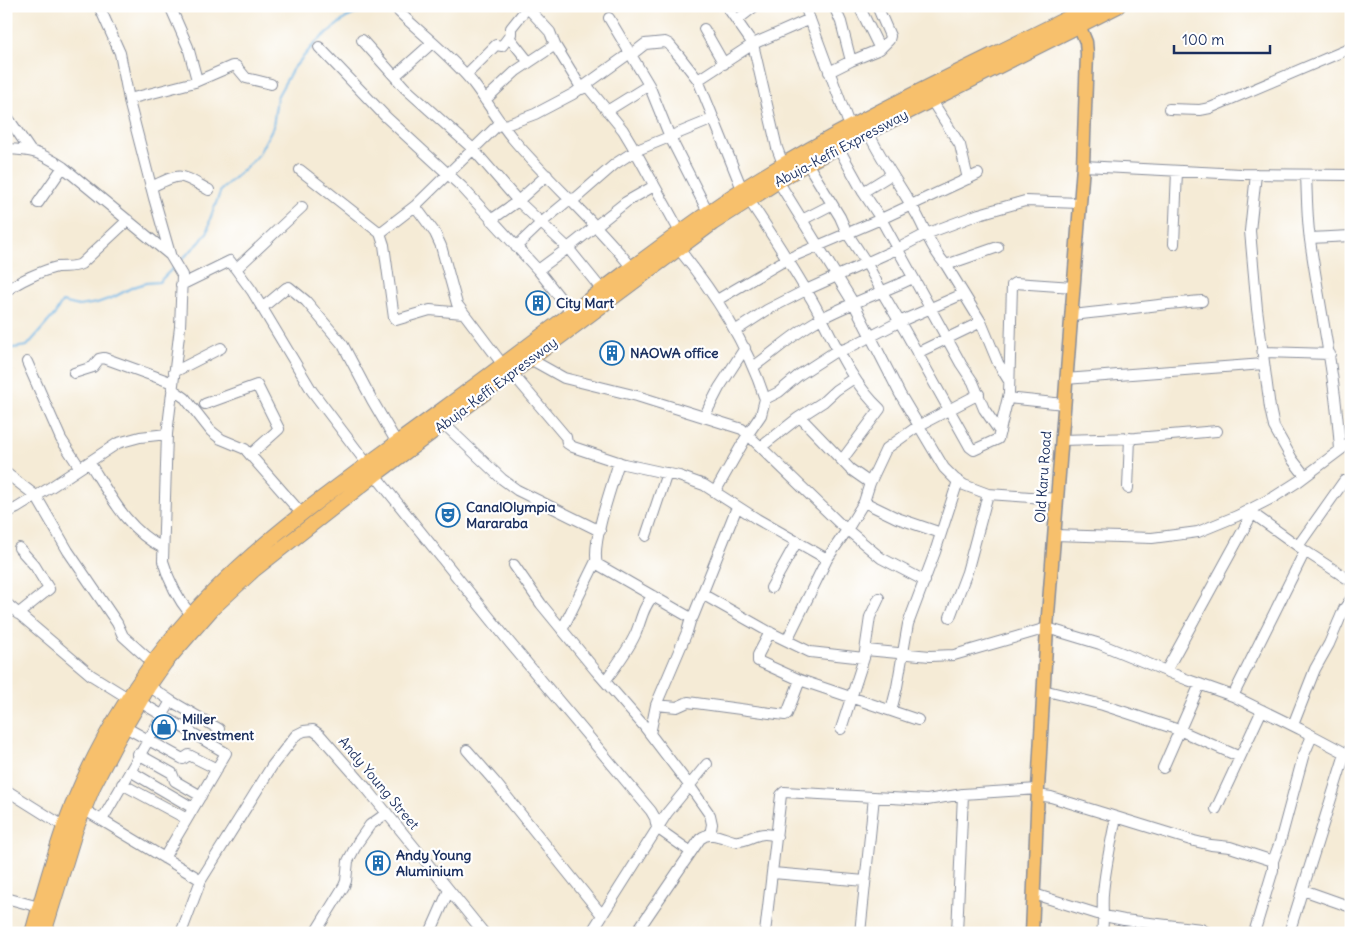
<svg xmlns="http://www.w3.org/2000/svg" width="1357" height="939" font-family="Delius,sans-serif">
	<rect width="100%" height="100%" fill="#fff"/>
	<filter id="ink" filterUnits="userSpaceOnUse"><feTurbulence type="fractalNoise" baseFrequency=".02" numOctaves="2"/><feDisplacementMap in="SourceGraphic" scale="10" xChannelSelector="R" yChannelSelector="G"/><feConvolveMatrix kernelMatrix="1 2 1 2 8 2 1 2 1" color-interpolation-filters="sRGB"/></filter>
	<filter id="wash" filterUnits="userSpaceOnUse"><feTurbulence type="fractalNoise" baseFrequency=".0096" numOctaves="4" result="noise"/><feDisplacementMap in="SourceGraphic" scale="20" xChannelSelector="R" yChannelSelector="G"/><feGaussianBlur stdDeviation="1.12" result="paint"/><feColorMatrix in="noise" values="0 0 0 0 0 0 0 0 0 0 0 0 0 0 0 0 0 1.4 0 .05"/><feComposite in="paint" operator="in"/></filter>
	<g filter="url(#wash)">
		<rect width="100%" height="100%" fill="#f5ebd6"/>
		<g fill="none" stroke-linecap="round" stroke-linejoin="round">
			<path stroke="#6eb4e4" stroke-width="2" d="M179,262L200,242L208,231L210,219L221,190L257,157L273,127L277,97L292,70L316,42L332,29L346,18L372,6
				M6,349L27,346L55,314L62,302L79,306L97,303L114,297L133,287L146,283L159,282L174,267"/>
		</g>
	</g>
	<g filter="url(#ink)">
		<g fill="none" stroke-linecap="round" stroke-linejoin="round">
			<g stroke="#888d9a" stroke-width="12">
				<path id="minor" d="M99,6L120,53L130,105L154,198L170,254
					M170,6L188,47L197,80
					M526,6L550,32L555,45L582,89
					M805,6L850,127
					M834,6L841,22L851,61
					M859,6L880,49
					M728,8L753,44L777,148L783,164
					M399,12C424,36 451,56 473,83C487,101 498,121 513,139C551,184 596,222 632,268
					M609,18L649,85L670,137L708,212
					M737,20L755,6
					M704,29L724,64
					M509,37L528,61
					M362,40L405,88L472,148L518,201L568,248L602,290
					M319,47L386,117L462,187L538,270L572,313
					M631,55L645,44L665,42L669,44L680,57L698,80L742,189
					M829,72L851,61L880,49L889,40L890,36L877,6
					M466,75L496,45L502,46L511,34V28L527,8
					M395,76L432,43
					M698,80L753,44L810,19
					M587,86L623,130L632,145L680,232
					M129,99L195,82L232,66H236L246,78L271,84
					M485,100L516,71L555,45
					M932,101L960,145L968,179
					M1169,109L1200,110L1210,108L1351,48
					M607,111L649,85
					M6,115L30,150
					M503,126L535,114L573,94L630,53
					M868,132C882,161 901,187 917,215C926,232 933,251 946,265L981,322L998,363L1009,381
					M838,147L863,192L881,219L961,364L973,382L984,409L1000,432
					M6,149C33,150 40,152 63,167L170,255L182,275L180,327L167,434L163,561C169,582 177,598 191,615
					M807,163L840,217L847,233L866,262L882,292L905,331L970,447L974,450L998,439L1009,393L1012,285L1015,283L1073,287
					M1083,166L1241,174L1351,175
					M300,170L380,233L384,245L394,318L396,320L430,310L463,313
					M1256,174L1250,231L1257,309L1270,408L1274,427L1292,459L1305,476
					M1306,175C1307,196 1307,219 1310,240C1320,310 1336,379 1340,450
					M778,181L854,304L900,394L944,468L955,479L964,485L988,494L1057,499
					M151,187C183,172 178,173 209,190
					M863,192L892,174
					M749,200C771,233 792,266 812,300C833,337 848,379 880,409L842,460
					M38,203L63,167
					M415,206L435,233L441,246L457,304L503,365
					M491,220L518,201L547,175
					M802,220L831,205
					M380,233L415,206L501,122
					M1310,238L1351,236
					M1174,244L1177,171
					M516,247L541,223L570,199L576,198L615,164L635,151L713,119
					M678,248C716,295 746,342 765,399
					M946,265L998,247
					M236,269L302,207
					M538,270L568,248L626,202L654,186
					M181,285L230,261L252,291L312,391L368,465
					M6,291C19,281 41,271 57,267C65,266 73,268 81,264L128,220
					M717,300L787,259L881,219L978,174
					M262,308L286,288L289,287L306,301L343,345L372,400L397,443
					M1071,315C1115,311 1158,304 1202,301
					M735,331L767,310L806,290L897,249L926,234L979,214L1025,201L1080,203
					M1263,352L1330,354
					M917,353L981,322
					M530,359L564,378L637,396L742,429L838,522L881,558L925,581
					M27,362L61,439L80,468
					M753,367C776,351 796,331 822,318C851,303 883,292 913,278
					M174,372L221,348
					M74,373L93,367L99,359L104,358L173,383
					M512,373L566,437L567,443L573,447L624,464L679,476L704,485L757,519L827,559
					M1065,379L1264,364
					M172,389L185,398L211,431L221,439L245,449L302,514
					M1008,398L1064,404
					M205,404L257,385L279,429L250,455
					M704,417L719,388L745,348
					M800,417L850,469L870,483
					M444,424L502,479L517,490L600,531
					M1061,440L1136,438L1217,431
					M761,447L798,418L823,402L836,390L854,378
					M89,462C110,495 127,530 163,548
					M619,462C612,485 591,543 597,564L691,618L693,617L737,507
					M6,473L36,496L68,551L117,623L123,636L153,663
					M375,475L510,643L651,811L655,818L657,828L691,852
					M1128,488L1130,438
					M715,492L748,434L761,415L765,399L779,392L799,375L833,353L848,348L899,322L963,294
					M864,502L897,518L941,533
					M1249,511L1305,551L1351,581
					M6,513L17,508L51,487L118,443L140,437L167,434
					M1054,535L1152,538L1198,532L1237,516L1274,497L1299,481L1351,442
					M646,536L667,473
					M1298,546L1344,481
					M514,565L541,604L596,671L644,726L689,785L710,815L712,824L710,835
					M771,588L797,541
					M702,594L771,633L810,652L864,658
					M6,603L91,675L128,698
					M18,614L49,589L35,566L19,548
					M950,617L967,572L988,494
					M562,630L596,561
					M770,632L758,655V661L800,680L918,720
					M787,640L827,559L847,530L864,502L870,483L886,449L918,426L979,394
					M866,650L930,656L954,655L1047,628L1100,644L1188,680L1233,696L1300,729L1351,756
					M1166,671L1252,514
					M605,681C616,666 627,652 635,635C641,622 642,608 653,596
					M149,686L171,701L219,729
					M1043,690L1103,705L1179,730L1240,757
					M1233,696L1305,551
					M140,702L226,753L164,858
					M656,705L677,707L688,702L785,715L787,714L800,680
					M891,711L897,687L908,624L935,552L958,481
					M1293,725L1315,669L1329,644L1344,609L1351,599
					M125,727L181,758L183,759L189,755L217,769
					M841,729L864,658L870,617L879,598
					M650,734L656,705L687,632L691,618
					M467,750L495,782L602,915
					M138,754L172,773L175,781L201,796
					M1163,768L1200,684
					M130,771L193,808
					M122,784L187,819
					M6,790L65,827
					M1037,795L1051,797L1194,841L1211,845L1230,847L1273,861
					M83,809L201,880
					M1216,809L1262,710
					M102,820L171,701
					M773,873L865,881
					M1303,890L1351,907
					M1034,894L1104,916L1124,920L1201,929L1208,933
					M6,898L39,907
					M181,933L201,880L272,766L296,735L304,731L313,730L320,735L368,790L484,933
					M315,933L344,886L346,881L348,861L358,842L370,825L387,813
					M430,933L449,890
					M591,933L667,813L707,764
					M636,933L700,839C711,830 722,838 734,841C750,843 757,828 777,837
					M765,933L781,795L784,792L927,800L963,794L1038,789
					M860,933L874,797
					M957,933L963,794
					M1102,933C1104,920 1102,907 1103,894C1105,868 1111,843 1116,817
					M1254,933L1273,870V861L1280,842L1303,757L1312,736
					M1289,933L1345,754"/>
			</g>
			<g stroke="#888d9a" stroke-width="15">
				<path id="major" d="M1032,933L1038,789L1047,628L1083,166L1087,54L1086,42L1079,25"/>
			</g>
			<g stroke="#888d9a" stroke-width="16">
				<path id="highway" d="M32,933C44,891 55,848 71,808C96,747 130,690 171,639C244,547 350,478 443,409C506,363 567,316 630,269C667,242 704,214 743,189C853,119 974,66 1091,6
					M44,933L76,829L94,785L117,741L149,686L165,663L213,608L254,570L375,475L713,223L807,163L1118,6"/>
			</g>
			<use href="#minor" stroke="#fff" stroke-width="10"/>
			<use href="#major" stroke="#f7c06c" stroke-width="12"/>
			<use href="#highway" stroke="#f7c06c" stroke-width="14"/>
		</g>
	</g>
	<defs>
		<g id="building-ring" transform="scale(1.25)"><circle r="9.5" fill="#fff" stroke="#1f6fb2" stroke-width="1.5"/><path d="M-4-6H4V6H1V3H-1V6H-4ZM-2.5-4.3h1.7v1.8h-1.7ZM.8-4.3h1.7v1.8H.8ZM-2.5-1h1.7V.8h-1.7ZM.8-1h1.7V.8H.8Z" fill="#1f6fb2"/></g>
		<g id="theatre-ring" transform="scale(1.25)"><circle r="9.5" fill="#fff" stroke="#1f6fb2" stroke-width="1.5"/><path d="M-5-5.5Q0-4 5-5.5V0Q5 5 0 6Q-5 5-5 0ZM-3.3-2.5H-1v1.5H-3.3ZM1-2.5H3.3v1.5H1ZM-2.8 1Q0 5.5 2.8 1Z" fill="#1f6fb2"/></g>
		<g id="shop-ring" transform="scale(1.25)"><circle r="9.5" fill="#fff" stroke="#1f6fb2" stroke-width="1.5"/><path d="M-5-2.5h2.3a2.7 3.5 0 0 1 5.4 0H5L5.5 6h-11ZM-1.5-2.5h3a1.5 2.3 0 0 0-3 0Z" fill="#1f6fb2"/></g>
	</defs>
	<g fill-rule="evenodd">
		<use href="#building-ring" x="538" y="303"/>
		<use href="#building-ring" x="612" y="353"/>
		<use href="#theatre-ring" x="448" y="515"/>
		<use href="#shop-ring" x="164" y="727"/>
		<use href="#building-ring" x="378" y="863"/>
	</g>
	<g text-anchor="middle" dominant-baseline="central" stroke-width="4.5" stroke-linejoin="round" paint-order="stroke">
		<g font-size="14" fill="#1b2f5e" stroke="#fff">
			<text transform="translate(841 148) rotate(-28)">Abuja-Keffi Expressway</text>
			<text transform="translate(496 385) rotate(-37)">Abuja-Keffi Expressway</text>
			<text transform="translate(1043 477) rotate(-86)">Old Karu Road</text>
			<text transform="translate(379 783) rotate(50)">Andy Young Street</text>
		</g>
		<g font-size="14" font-weight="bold" fill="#1b2f5e" stroke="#fff" text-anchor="start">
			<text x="556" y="303">City Mart</text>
			<text x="630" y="353">NAOWA office</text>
			<text x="466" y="507">CanalOlympia<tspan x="466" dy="16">Mararaba</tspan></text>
			<text x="182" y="719">Miller<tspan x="182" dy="16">Investment</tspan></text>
			<text x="396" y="855">Andy Young<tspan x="396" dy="16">Aluminium</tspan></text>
		</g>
	</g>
	<rect width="1357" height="939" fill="none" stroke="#fff" stroke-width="25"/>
	<path d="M1174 45v8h96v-8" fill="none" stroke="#1b2f5e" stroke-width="2.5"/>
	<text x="1182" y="45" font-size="15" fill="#1b2f5e" stroke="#ffffff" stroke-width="4" paint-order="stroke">100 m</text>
</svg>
